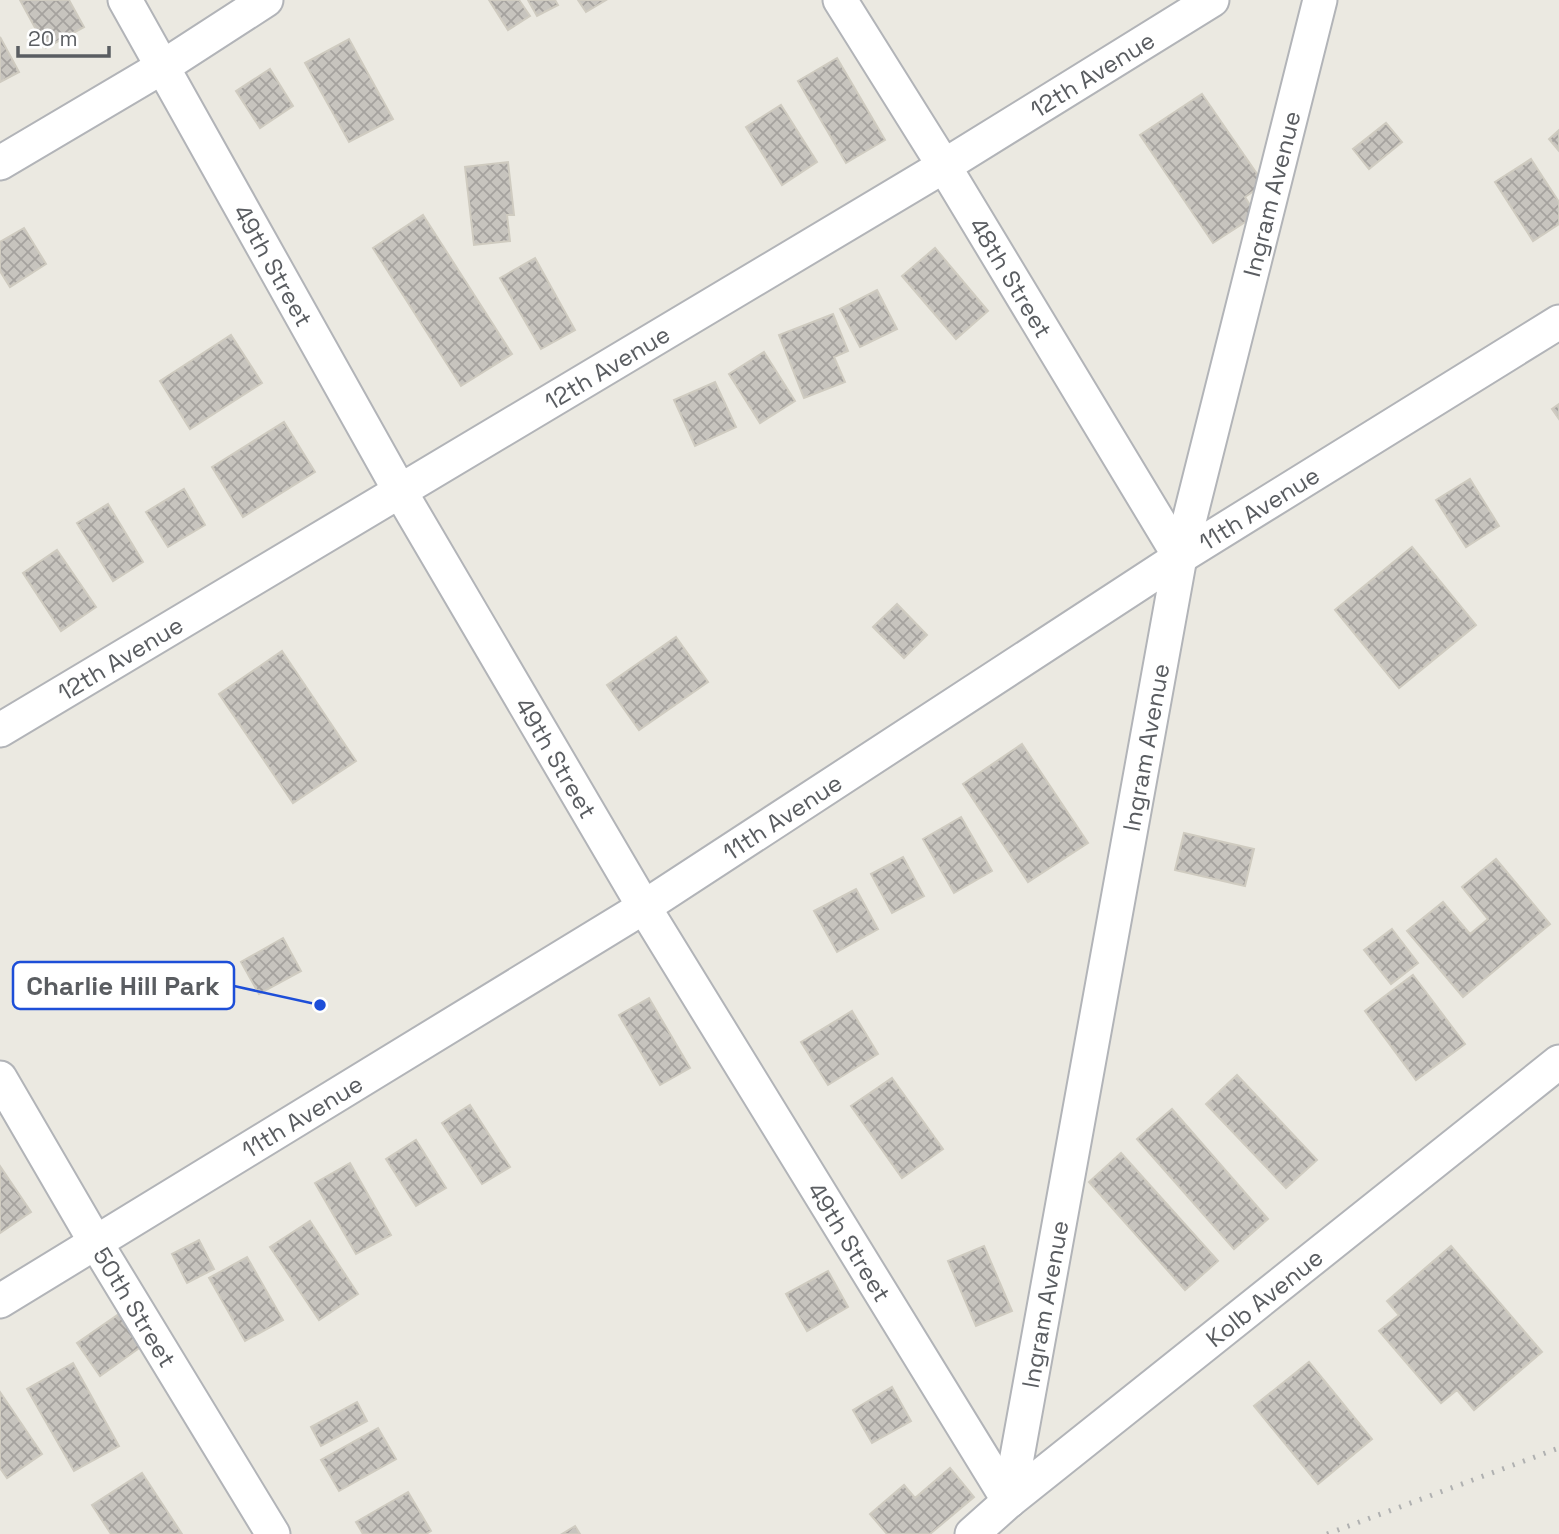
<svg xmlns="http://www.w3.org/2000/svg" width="1559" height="1534" font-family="'Space Grotesk',sans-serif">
	<defs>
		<pattern id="building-cross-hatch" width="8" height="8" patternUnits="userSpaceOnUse" patternTransform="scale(1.75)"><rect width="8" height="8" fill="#c7c4be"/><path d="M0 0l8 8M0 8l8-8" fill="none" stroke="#a5a29e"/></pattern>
	</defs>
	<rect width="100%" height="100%" fill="#ebe9e1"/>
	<path fill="url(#building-cross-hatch)" stroke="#cfcbc0" stroke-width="2" d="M20,0H69L84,27L46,48Z
		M489,0H519L530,16L508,30Z
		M528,0H555L558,5L537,16Z
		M578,0H606L586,12Z
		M0,37L19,72L0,82Z
		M349,39L393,119L349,142L305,63Z
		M837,58L885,140L846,163L798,81Z
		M270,69L293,106L260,128L236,91Z
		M1202,94L1264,184L1245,197L1256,215L1213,243L1140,135Z
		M781,105L817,162L782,185L746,127Z
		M1386,123L1402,142L1369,169L1353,149Z
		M1559,130V151L1549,139Z
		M1531,159L1559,202V224L1533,241L1495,182Z
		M508,162L514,215H507L510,241L474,245L465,167Z
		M423,215L512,354L461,386L373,248Z
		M24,228L46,264L10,287L0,271V242Z
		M935,248L988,311L956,339L902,276Z
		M535,258L575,330L541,349L500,278Z
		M877,290L897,329L860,347L840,309Z
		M833,314L848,351L834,357L845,382L804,398L779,335Z
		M231,335L262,383L190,429L160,381Z
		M764,352L795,401L760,423L729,374Z
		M715,382L736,427L695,446L674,400Z
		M1559,404V419L1552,409Z
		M284,422L315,472L243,517L212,467Z
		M1470,479L1499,526L1466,547L1436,500Z
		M184,489L205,525L168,547L146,512Z
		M108,504L143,562L113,581L77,523Z
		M1412,547L1476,625L1399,688L1335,610Z
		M57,550L96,607L61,631L23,573Z
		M897,604L927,635L904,658L873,627Z
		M676,637L708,682L639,730L607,685Z
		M282,651L356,761L293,803L219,694Z
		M1022,744L1088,843L1028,882L963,784Z
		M961,817L992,871L954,893L923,839Z
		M1184,833L1254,849L1245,886L1175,870Z
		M903,857L924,896L892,913L871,874Z
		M1496,859L1550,924L1463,997L1407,931L1443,902L1470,934L1488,919L1462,887Z
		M856,889L878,929L837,952L814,911Z
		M1392,929L1418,963L1391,984L1364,950Z
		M283,938L301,971L259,994L241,962Z
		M1413,975L1465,1044L1416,1080L1365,1011Z
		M649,998L690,1068L660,1085L619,1015Z
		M852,1011L878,1054L828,1085L801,1042Z
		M1237,1075L1317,1160L1286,1188L1206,1104Z
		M892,1078L943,1149L902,1178L851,1106Z
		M470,1105L510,1167L482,1184L442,1123Z
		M1172,1109L1268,1219L1234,1249L1137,1139Z
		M416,1140L446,1188L416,1206L386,1159Z
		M1121,1153L1218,1261L1185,1290L1089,1182Z
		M350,1163L391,1235L356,1254L315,1183Z
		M0,1166L31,1212L0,1233Z
		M310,1221L358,1294L319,1320L270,1247Z
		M199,1240L214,1269L187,1283L172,1254Z
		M984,1246L1012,1311L976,1326L948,1261Z
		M1451,1246L1542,1352L1474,1410L1457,1390L1441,1403L1379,1331L1399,1315L1387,1301Z
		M247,1257L283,1320L245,1341L209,1278Z
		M828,1271L848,1307L807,1331L786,1294Z
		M119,1314L142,1346L100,1376L77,1343Z
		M1309,1362L1372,1439L1318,1484L1254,1406Z
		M73,1363L119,1446L74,1471L27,1389Z
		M892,1387L911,1421L872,1443L853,1410Z
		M0,1392L42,1454L7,1478L0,1468Z
		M357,1402L367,1421L321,1446L311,1427Z
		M378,1428L396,1459L339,1491L321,1460Z
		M950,1468L974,1497L930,1534H887L870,1514L904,1485L915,1498Z
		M142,1473L182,1534H111L92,1505Z
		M408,1492L431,1531L426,1534H363L356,1522Z
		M575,1526L580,1534H562Z"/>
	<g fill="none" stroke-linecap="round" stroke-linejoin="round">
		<g stroke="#b2b4b8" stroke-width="37">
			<g id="street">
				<path id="s1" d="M125,0L401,493L644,907L1009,1501"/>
				<path id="s2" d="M840,0L944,166L1180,557"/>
				<path d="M0,163L164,66L266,0"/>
				<path id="s3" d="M0,730L944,166L1212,0"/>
				<path id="s4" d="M0,1078L96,1243L273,1534"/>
				<path id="s5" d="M0,1301L644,907L1180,557L1559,322"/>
				<path id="s6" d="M1009,1501L1180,557L1320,0"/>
				<path id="s7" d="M972,1534L1009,1501L1559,1062"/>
			</g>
		</g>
		<use href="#street" stroke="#fff" stroke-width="33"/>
		<path stroke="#b0b1b1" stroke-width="5" stroke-dasharray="2 9" stroke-linecap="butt" d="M1327,1534L1559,1448"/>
	</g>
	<g text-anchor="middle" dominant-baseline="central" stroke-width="5" stroke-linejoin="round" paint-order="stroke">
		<g font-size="24" fill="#5a5d61" stroke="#fff">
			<text stroke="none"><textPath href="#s3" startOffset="1274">12th Avenue</textPath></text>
			<text stroke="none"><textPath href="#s6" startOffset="1334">Ingram Avenue</textPath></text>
			<text stroke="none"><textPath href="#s1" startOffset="304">49th Street</textPath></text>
			<text stroke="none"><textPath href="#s2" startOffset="326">48th Street</textPath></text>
			<text stroke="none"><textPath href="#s3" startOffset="707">12th Avenue</textPath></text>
			<text stroke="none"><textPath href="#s5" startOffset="1488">11th Avenue</textPath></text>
			<text stroke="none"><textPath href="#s3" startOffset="140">12th Avenue</textPath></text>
			<text stroke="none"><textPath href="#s6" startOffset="766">Ingram Avenue</textPath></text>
			<text stroke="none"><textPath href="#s1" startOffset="872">49th Street</textPath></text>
			<text stroke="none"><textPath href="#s5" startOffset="920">11th Avenue</textPath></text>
			<text stroke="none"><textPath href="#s5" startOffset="354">11th Avenue</textPath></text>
			<text stroke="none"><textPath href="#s1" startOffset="1438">49th Street</textPath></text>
			<text stroke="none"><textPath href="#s7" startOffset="376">Kolb Avenue</textPath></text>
			<text stroke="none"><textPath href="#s6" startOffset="200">Ingram Avenue</textPath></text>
			<text stroke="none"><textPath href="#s4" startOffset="266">50th Street</textPath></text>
		</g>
	</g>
	<path fill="none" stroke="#1d4ed8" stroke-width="2.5" d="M320 1005L234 986"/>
	<circle fill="#1d4ed8" stroke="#fff" stroke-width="2.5" cx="320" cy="1005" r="7"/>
	<rect fill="#fff" stroke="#1d4ed8" stroke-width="2.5" x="13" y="962" width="221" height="47" rx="7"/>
	<g font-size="26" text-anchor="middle" font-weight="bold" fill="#5a5d61">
		<text x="123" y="995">Charlie Hill Park</text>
	</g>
	<path d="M18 46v10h91v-10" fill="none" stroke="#5a5d61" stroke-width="3.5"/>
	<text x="28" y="46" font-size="21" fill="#5a5d61" stroke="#ffffff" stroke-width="5" paint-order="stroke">20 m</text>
</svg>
